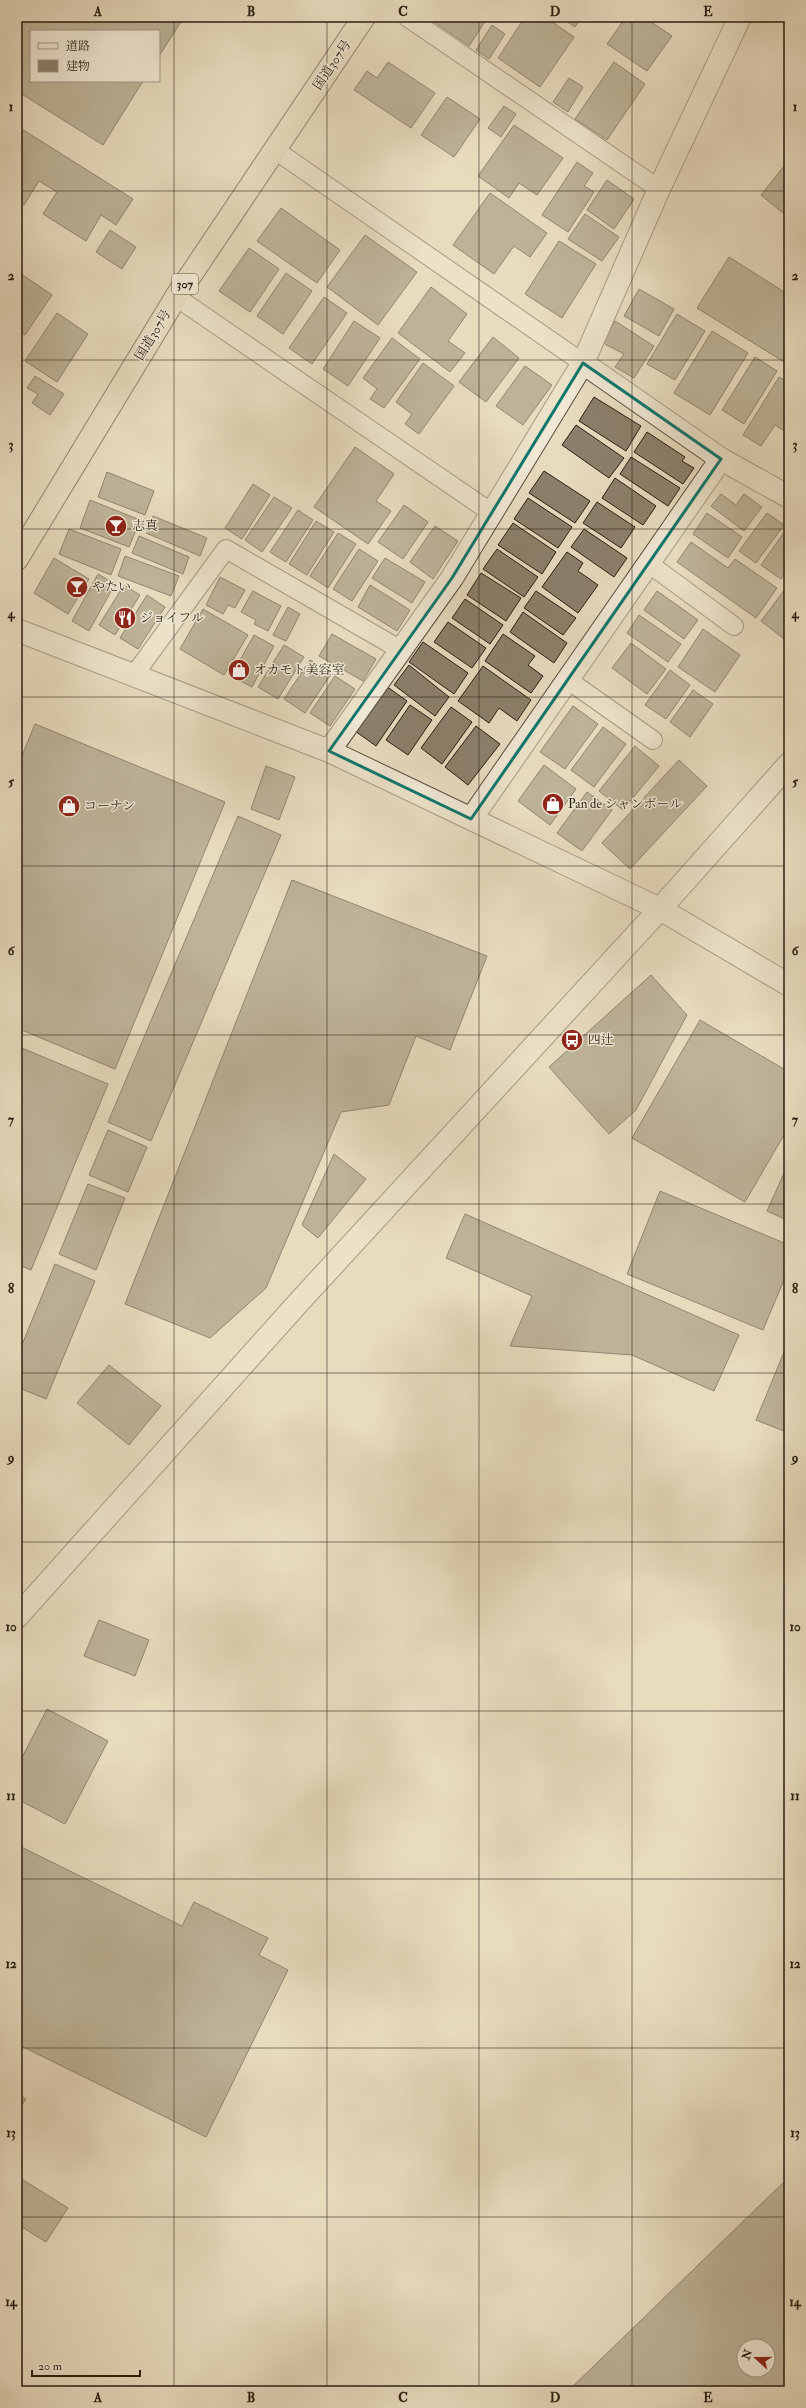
<svg xmlns="http://www.w3.org/2000/svg" width="806" height="2408" font-family="'IM FELL Double Pica','Noto Serif JP',serif">
	<rect width="100%" height="100%" fill="#e8dcbf"/>
	<filter id="stains"><feTurbulence type="fractalNoise" baseFrequency=".005" numOctaves="4"/><feColorMatrix values="0 0 0 0 .2 0 0 0 0 .09 0 0 0 0 .02 0 0 0 .5 -.17"/></filter>
	<radialGradient id="worn" r=".72"><stop offset=".6" stop-color="#630" stop-opacity="0"/><stop offset="1" stop-color="#630" stop-opacity=".3"/></radialGradient>
	<path fill="#8b806c" stroke="#271d12" fill-rule="evenodd" d="M17,17H184L159,56V31H31V81H143L103,145L17,91Z
		M427,17H488L469,46Z
		M525,17H545L574,37L540,87L498,58Z
		M560,17H581L575,27Z
		M626,17H644L672,36L647,71L607,44Z
		M492,25L505,34L489,59L476,50Z
		M388,62L435,93L411,128L354,90L367,71L377,78Z
		M614,62L645,84L607,140L575,119Z
		M569,78L583,87L568,112L553,102Z
		M447,97L480,119L454,157L421,135Z
		M504,106L516,114L501,137L488,128Z
		M514,125L563,158L537,195L519,183L509,198L478,176Z
		M17,126L133,199L116,225L101,215L86,241L43,214L57,192L39,181L24,205L17,200Z
		M789,160V218L761,195Z
		M577,162L593,173L584,186L594,192L568,232L542,215Z
		M607,180L634,199L614,229L587,210Z
		M490,193L547,233L530,257L514,246L494,274L453,245Z
		M281,208L340,250L317,283L257,241Z
		M585,214L619,237L602,261L568,239Z
		M110,230L136,247L122,269L96,252Z
		M365,235L417,272L378,325L327,287Z
		M559,241L596,264L562,318L525,294Z
		M249,248L279,269L250,312L219,291Z
		M729,257L789,295V365L697,308Z
		M17,271L52,295L25,335L17,330Z
		M286,273L312,291L283,334L257,316Z
		M431,287L467,314L448,341L465,353L450,372L398,333Z
		M639,289L674,309L659,336L624,316Z
		M324,297L347,313L312,364L289,348Z
		M57,313L88,334L57,382L25,361Z
		M677,314L705,331L675,380L647,364Z
		M354,321L380,338L348,386L323,369Z
		M615,321L654,346L634,378L615,367L624,354L603,343Z
		M712,331L748,353L710,415L674,393Z
		M493,337L519,358L486,402L459,382Z
		M392,338L420,359L384,408L370,399L377,389L363,378Z
		M755,357L777,371L744,424L722,410Z
		M423,363L454,386L419,434L405,424L412,414L396,402Z
		M525,366L552,385L523,425L496,406Z
		M35,376L64,394L50,415L32,403L38,394L27,388Z
		M779,377L789,383V428L786,432L775,425L761,446L743,435Z
		M594,397L641,426L626,451L579,421Z
		M576,425L624,458L609,478L562,445Z
		M647,432L685,457L682,461L694,468L683,484L634,452Z
		M355,447L394,474L376,501L391,511L368,544L314,507Z
		M631,457L680,488L668,506L620,474Z
		M544,471L590,501L575,523L529,493Z
		M107,472L154,491L145,515L98,497Z
		M615,478L656,506L643,525L602,498Z
		M253,484L270,495L242,539L225,528Z
		M721,494L736,505L744,494L762,507L744,531L711,506Z
		M274,497L292,508L262,552L245,540Z
		M528,498L572,527L558,548L514,519Z
		M90,500L140,520L129,547L80,528Z
		M597,502L635,527L621,548L583,523Z
		M404,505L428,522L403,559L378,542Z
		M298,510L313,520L286,562L270,552Z
		M707,513L742,537L728,558L693,534Z
		M767,513L784,525L756,563L739,551Z
		M153,516L207,538L200,556L146,533Z
		M316,521L334,532L307,575L289,564Z
		M513,523L556,552L542,574L498,545Z
		M435,526L458,541L433,579L410,562Z
		M787,528L789,567L781,579L761,565Z
		M69,529L121,549L111,575L59,554Z
		M584,529L627,558L614,577L571,547Z
		M338,533L356,544L328,588L310,576Z
		M139,536L189,557L183,574L132,553Z
		M691,542L728,568L735,559L777,588L756,618L677,562Z
		M359,549L378,561L352,601L333,589Z
		M497,549L538,577L524,597L483,569Z
		M567,552L583,563L578,571L598,585L578,613L542,587Z
		M125,556L179,576L171,596L118,576Z
		M54,558L89,579L68,614L34,593Z
		M385,558L425,582L412,603L372,578Z
		M481,573L521,598L506,621L467,595Z
		M98,574L115,584L89,631L72,621Z
		M220,577L245,590L235,608L228,605L223,614L206,605Z
		M789,584V641L788,642L761,621Z
		M124,585L140,595L115,635L99,625Z
		M370,585L410,610L397,631L358,607Z
		M253,591L281,606L268,631L254,624L256,620L241,612Z
		M536,591L576,618L563,635L524,608Z
		M657,591L698,620L684,639L644,610Z
		M147,595L165,607L138,649L120,638Z
		M465,599L503,625L490,644L452,618Z
		M288,607L300,614L286,641L273,635Z
		M203,609L248,635L224,675L180,649Z
		M523,612L567,643L554,663L510,632Z
		M639,615L681,644L668,662L627,633Z
		M448,622L486,648L472,668L434,642Z
		M703,629L740,655L715,692L678,667Z
		M332,634L376,659L363,681L319,656Z
		M503,634L535,656L528,665L543,676L531,693L485,661Z
		M254,635L274,646L252,687L231,676Z
		M423,642L468,673L454,694L409,662Z
		M631,643L666,669L647,694L612,668Z
		M284,645L304,657L278,699L258,687Z
		M310,660L331,674L305,713L284,699Z
		M409,665L449,697L435,716L394,685Z
		M483,666L531,700L517,721L499,708L489,723L458,701Z
		M670,670L690,685L666,719L645,705Z
		M335,676L355,689L330,726L310,713Z
		M386,686L407,701L376,746L355,731Z
		M693,690L713,704L690,737L670,722Z
		M410,705L432,720L408,755L386,740Z
		M573,706L598,724L565,769L540,752Z
		M451,707L472,722L442,764L421,748Z
		M35,724L225,802L115,1069L17,1028V768Z
		M476,726L500,744L468,785L445,767Z
		M603,727L626,744L594,787L571,770Z
		M635,746L659,766L623,810L599,791Z
		M679,760L707,786L630,869L602,843Z
		M544,765L576,789L550,825L518,801Z
		M266,766L295,777L279,820L251,809Z
		M587,792L612,810L582,851L557,833Z
		M238,816L281,835L151,1141L108,1122Z
		M292,880L487,956L450,1050L416,1036L389,1105L341,1112L266,1288L210,1338L125,1304Z
		M651,975L687,1015L636,1110L609,1134L549,1067Z
		M700,1020L789,1072V1138L784,1135L745,1202L632,1138Z
		M17,1046L108,1084L31,1270L17,1264Z
		M108,1130L147,1147L128,1192L89,1175Z
		M334,1154L366,1179L318,1238L302,1225Z
		M789,1162V1221L767,1211Z
		M88,1184L125,1198L96,1270L59,1254Z
		M660,1191L789,1245V1268L763,1330L627,1274Z
		M465,1214L739,1335L714,1391L632,1355L510,1346L532,1296L446,1258Z
		M55,1264L95,1281L46,1399L17,1387V1357Z
		M789,1340V1433L756,1420Z
		M109,1365L161,1406L129,1445L77,1403Z
		M99,1620L149,1640L135,1676L84,1656Z
		M47,1709L108,1741L65,1824L17,1799V1767Z
		M17,1845L182,1926L194,1902L268,1938L259,1955L288,1970L206,2137L17,2044Z
		M17,2093L26,2099L17,2113Z
		M789,2177V2391H568ZM744,2346H768V2370H744Z
		M20,2178L68,2208L46,2242L17,2224V2183Z"/>
	<g fill="none" stroke-linecap="round" stroke-linejoin="round">
		<g stroke="#574d3d" stroke-width="20">
			<path id="service" d="M407,17L659,189
				M275,150L583,363
				M176,297L492,513
				M648,563L734,626
				M134,675L226,549L401,650
				M568,680L653,740"/>
		</g>
		<g stroke="#574d3d" stroke-width="24">
			<path id="minor" d="M583,363L721,459L789,497
				M17,630L329,751L660,909L789,985
				M329,751L452,578L583,363L659,189L740,17
				M471,819L721,459"/>
		</g>
		<g stroke="#574d3d" stroke-width="24">
			<path id="tertiary" d="M17,1617L299,1302L660,909L789,764"/>
		</g>
		<g stroke="#271d12" stroke-width="24">
			<path id="trunk" d="M17,559L176,297L364,17"/>
		</g>
		<use href="#service" stroke="#f0e8d5" stroke-width="18"/>
		<use href="#minor" stroke="#f0e8d5" stroke-width="22"/>
		<use href="#tertiary" stroke="#f0e8d5" stroke-width="22"/>
		<use href="#trunk" stroke="#e8dcbf" stroke-width="22"/>
	</g>
	<path d="M0 0H806V2408H0ZM583,363L721,459L471,819L329,751L452,578Z" fill="#e8dcbf" fill-opacity=".55" fill-rule="evenodd"/>
	<path fill="none" stroke="#0f766e" stroke-width="3" stroke-linejoin="round" d="M583,363L721,459L471,819L329,751L452,578Z"/>
	<path fill="none" stroke="#271d12" stroke-width="1" stroke-opacity="0.55" d="M174,17V2391M327,17V2391M479,17V2391M632,17V2391M17,191H789M17,360H789M17,529H789M17,697H789M17,866H789M17,1035H789M17,1204H789M17,1373H789M17,1542H789M17,1711H789M17,1879H789M17,2048H789M17,2217H789"/>
	<defs>
		<g id="bar-disc" transform="scale(1.15)"><circle r="9.5" fill="#8f2418" stroke="#f0e8d5"/><path d="M-6-5H6L.8 .8V4.5H3.5V6h-7V4.5H-.8V.8Z" fill="#fff"/></g>
		<g id="restaurant-disc" transform="scale(1.15)"><circle r="9.5" fill="#8f2418" stroke="#f0e8d5"/><path d="M-5-6h1v4h1v-4h1v4h1v-4h1v5L-1.5 .5V6h-2V.5L-5-1ZM5-6V6H3V1.5H1.5Q1.5-4 5-6Z" fill="#fff"/></g>
		<g id="shop-disc" transform="scale(1.15)"><circle r="9.5" fill="#8f2418" stroke="#f0e8d5"/><path d="M-5-2.5h2.3a2.7 3.5 0 0 1 5.4 0H5L5.5 6h-11ZM-1.5-2.5h3a1.5 2.3 0 0 0-3 0Z" fill="#fff"/></g>
		<g id="bus-disc" transform="scale(1.15)"><circle r="9.5" fill="#8f2418" stroke="#f0e8d5"/><path d="M-5-6H5V4H4V6H2V4H-2V6H-4V4H-5ZM-3.5-4V0h7V-4ZM-3.5 1.2v1.5H-2V1.2ZM2 1.2v1.5H3.5V1.2Z" fill="#fff"/></g>
	</defs>
	<g fill-rule="evenodd">
		<use href="#bar-disc" x="116" y="526"/>
		<use href="#bar-disc" x="77" y="587"/>
		<use href="#restaurant-disc" x="125" y="618"/>
		<use href="#shop-disc" x="239" y="670"/>
		<use href="#shop-disc" x="553" y="804"/>
		<use href="#shop-disc" x="69" y="806"/>
		<use href="#bus-disc" x="572" y="1040"/>
	</g>
	<g text-anchor="middle" dominant-baseline="central" stroke-width="3" stroke-linejoin="round" paint-order="stroke">
		<rect fill="#f0e8d5" stroke="#635a4c" stroke-width="1" x="172" y="274" width="26" height="20" rx="3"/>
		<g font-size="12" font-weight="bold" fill="#271d12">
			<text x="185" y="284">307</text>
		</g>
		<g font-size="13" fill="#271d12" stroke="#f0e8d5">
			<text transform="translate(332 65) rotate(-56)">国道307号</text>
			<text transform="translate(153 335) rotate(-59)">国道307号</text>
		</g>
		<g font-size="13" fill="#271d12" stroke="#f0e8d5" text-anchor="start">
			<text x="132" y="526">志真</text>
			<text x="92" y="587">やたい</text>
			<text x="140" y="618">ジョイフル</text>
			<text x="254" y="670">オカモト美容室</text>
			<text x="568" y="804">Pan de シャンボール</text>
			<text x="84" y="806">コーナン</text>
			<text x="588" y="1040">四辻</text>
		</g>
	</g>
	<rect width="806" height="2408" fill="none" stroke="#e8dcbf" stroke-width="44"/>
	<rect x="30" y="30" width="130" height="52" fill="#f0e8d5" stroke="#a09787"/>
	<rect x="38" y="43" width="20" height="6" fill="#f0e8d5" stroke="#a09787"/>
	<text x="66" y="50" font-size="12" fill="#271d12">道路</text>
	<rect x="38" y="60" width="20" height="12" fill="#8b806c" stroke="#a09787"/>
	<text x="66" y="70" font-size="12" fill="#271d12">建物</text>
	<g transform="translate(756 2358) rotate(291)"><circle r="19" fill="#f0e8d5" stroke="#a09787"/>
	<path d="M0-3L7 15L0 10L-7 15Z" fill="#8f2418"/>
	<text y="-6" font-size="11" font-weight="bold" text-anchor="middle" fill="#271d12">N</text>
	</g>
	<path d="M32 2370v6h108v-6" fill="none" stroke="#271d12" stroke-width="2"/>
	<text x="38" y="2370" font-size="12" fill="#271d12" stroke="#f0e8d5" stroke-width="3" paint-order="stroke">20 m</text>
	<rect x="22" y="22" width="762" height="2364" fill="none" stroke="#271d12" stroke-width="1.5"/>
	<g font-size="13" text-anchor="middle" font-weight="bold" fill="#271d12">
		<text x="98" y="16">A</text>
		<text x="251" y="16">B</text>
		<text x="403" y="16">C</text>
		<text x="555" y="16">D</text>
		<text x="708" y="16">E</text>
		<text x="11" y="111">1</text>
		<text x="795" y="111">1</text>
		<text x="11" y="280">2</text>
		<text x="795" y="280">2</text>
		<text x="11" y="449">3</text>
		<text x="795" y="449">3</text>
		<text x="11" y="618">4</text>
		<text x="795" y="618">4</text>
		<text x="11" y="786">5</text>
		<text x="795" y="786">5</text>
		<text x="11" y="955">6</text>
		<text x="795" y="955">6</text>
		<text x="11" y="1124">7</text>
		<text x="795" y="1124">7</text>
		<text x="11" y="1293">8</text>
		<text x="795" y="1293">8</text>
		<text x="11" y="1462">9</text>
		<text x="795" y="1462">9</text>
		<text x="11" y="1631">10</text>
		<text x="795" y="1631">10</text>
		<text x="11" y="1800">11</text>
		<text x="795" y="1800">11</text>
		<text x="11" y="1968">12</text>
		<text x="795" y="1968">12</text>
		<text x="11" y="2137">13</text>
		<text x="795" y="2137">13</text>
		<text x="11" y="2306">14</text>
		<text x="795" y="2306">14</text>
		<text x="98" y="2402">A</text>
		<text x="251" y="2402">B</text>
		<text x="403" y="2402">C</text>
		<text x="555" y="2402">D</text>
		<text x="708" y="2402">E</text>
	</g>
	<rect width="100%" height="100%" filter="url(#stains)"/>
	<rect width="100%" height="100%" fill="url(#worn)"/>
</svg>
